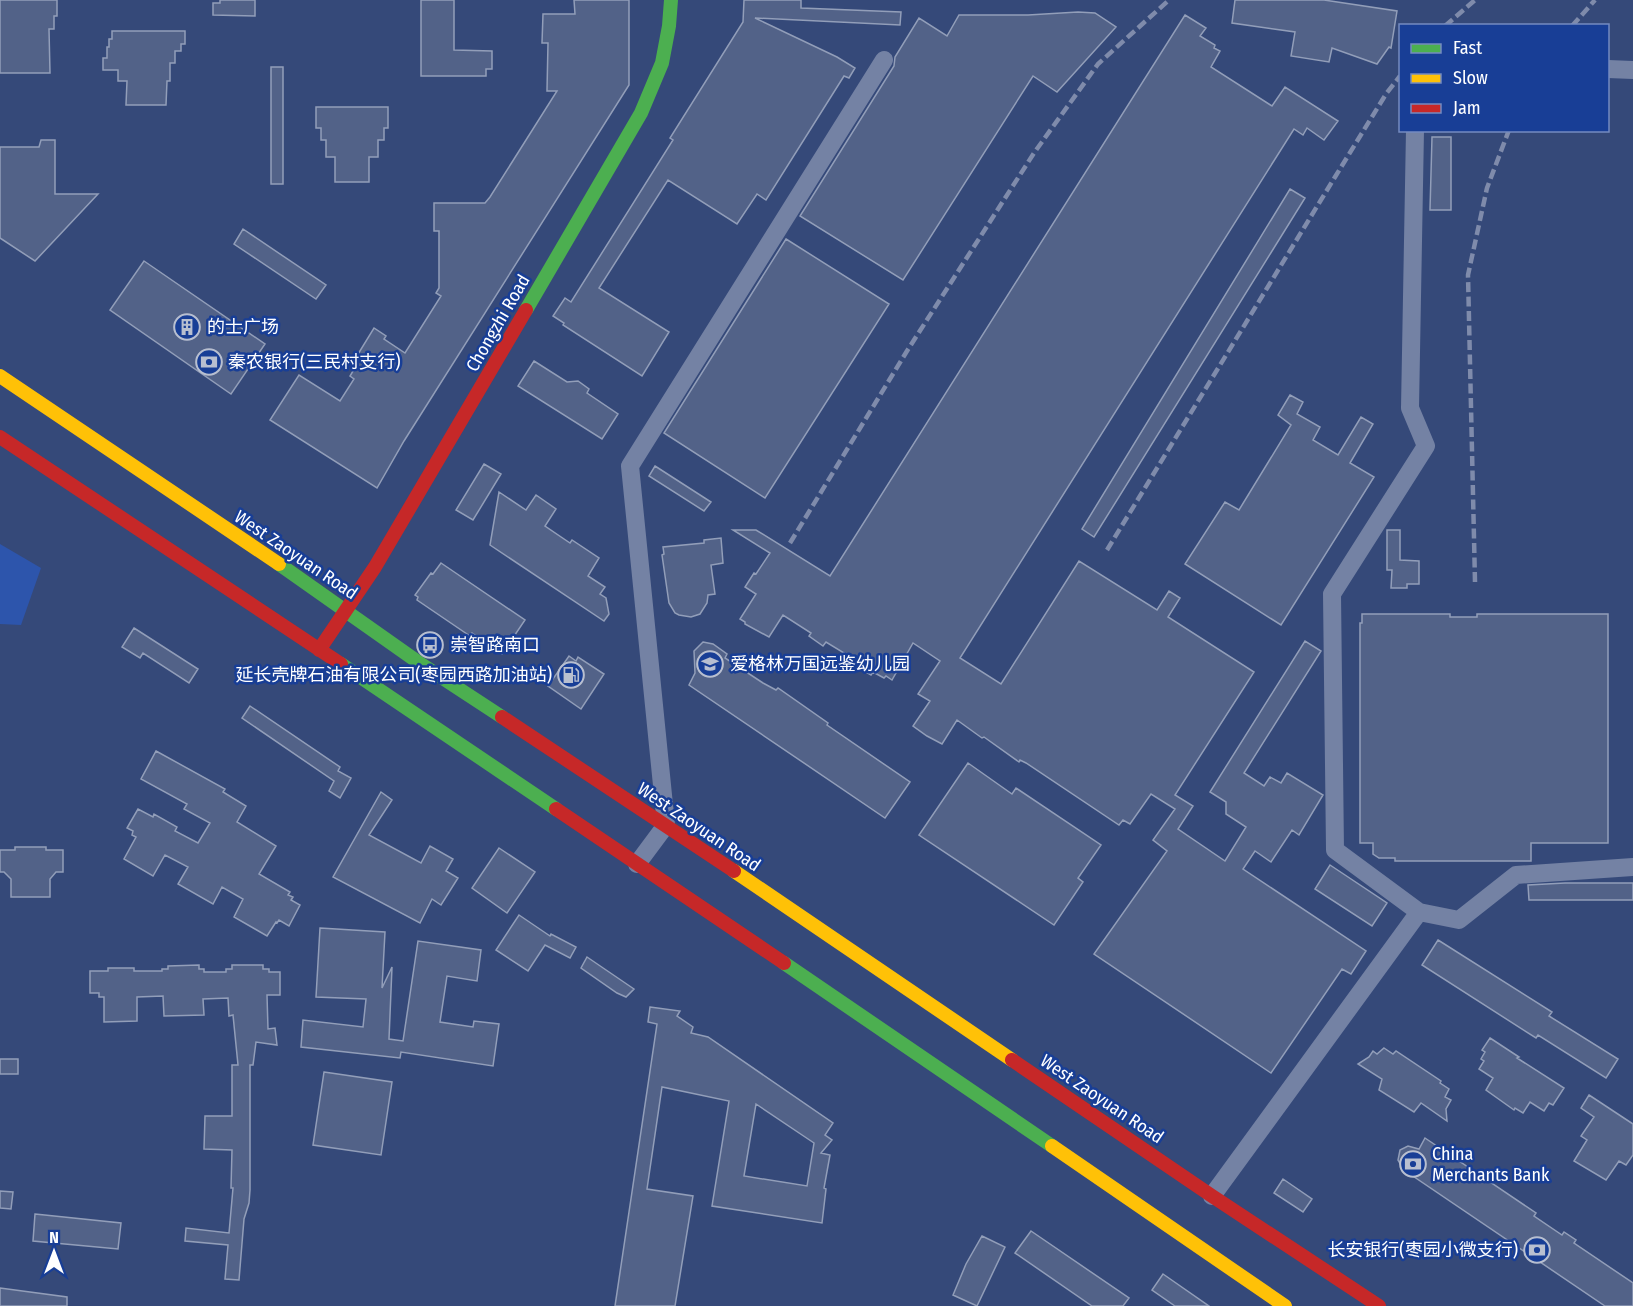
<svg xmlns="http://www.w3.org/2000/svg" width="1633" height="1306" font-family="'Fira Sans Condensed','Noto Sans SC',sans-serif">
	<rect width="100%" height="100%" fill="#354979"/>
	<path fill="#2d55ac" d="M0,544L41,568L21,625L0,624Z"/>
	<path fill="#526288" stroke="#929eb9" stroke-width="1.5" fill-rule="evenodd" d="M0,0H57V16H54V29H49L50,73H0Z
		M220,0H255V16L213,15V3H220Z
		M421,0H454V50L492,51V69H486V76H421Z
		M574,0H629V85L404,441L377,488L270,420L299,375L340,401L354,379L350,376L359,361L355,359L374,328L386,336L384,339L405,353L441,296L436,293L439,288V231H434V203H485L490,197L557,91H547L548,43H542L543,14H575Z
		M744,0H801V8L901,12L900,25L755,18L837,57L855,68L849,78L844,76L766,200L757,194L737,224L668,180L599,288L669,332L642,376L563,325L564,323L553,316L565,298L571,302L673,140L670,138L743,22Z
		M1235,0H1324L1397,11L1391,48L1389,47L1377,64L1332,48L1329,62L1291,56L1295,32L1232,23Z
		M1078,12L1095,13L1116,27L1057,92L1033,76L903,280L800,216L894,66L895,57L919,18L947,36L959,15H1028Z
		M1185,15L1206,28L1200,36L1215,45L1214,48L1220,51L1211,67L1272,106L1285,87L1338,121L1324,140L1307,128L1303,135L1294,129L960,658L1001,684L1079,561L1157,610L1169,591L1180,598L1168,617L1254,672L1175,795L1193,806L1178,829L1225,861L1246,827L1226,814V802L1210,792L1305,641L1321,651L1244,773L1264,786L1270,777L1281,783L1287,773L1323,795L1299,835L1292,830L1271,862L1255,851L1243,869L1366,951L1351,974L1342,969L1271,1073L1094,954L1167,851L1153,840L1175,809L1151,794L1130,824L1123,820L1119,825L1026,763L1020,760L1019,762L984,737L982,738L957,720L942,744L927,736L913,726L930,701L918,694L940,661L913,643L892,680L886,676L884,678L873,672L871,675L857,667L859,662L826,642L823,646L809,636L811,633L783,615L769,637L745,624V622L740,619L756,594L745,587L754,573L756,574L770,553L733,530H756L830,576Z
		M112,31H185V44H181V51H175V63H170V81H167L166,105H126L127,81H118V70H103V58H107V47H109V39H112Z
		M271,67H283V184H271Z
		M316,107H388V128H384V140H378V157H369V182H335V157H326V140H321V128H316Z
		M1432,137H1451V210H1430Z
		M41,140H55V194H98L35,261L0,238V147H39Z
		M1290,189L1305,198L1094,537L1082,529Z
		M243,229L326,285L316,299L234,244Z
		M786,239L889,304L765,498L664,433Z
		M144,261L265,344L231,394L110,310Z
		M534,361L567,382L578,381L589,389L587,393L618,414L602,439L518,386Z
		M1290,395L1303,402L1297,414L1320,427L1313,440L1338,455L1361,417L1373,424L1350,463L1374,477L1281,625L1185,564L1225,502L1239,510L1291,425L1278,415Z
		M484,464L501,474L473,520L456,510Z
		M655,466L711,502L704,511L649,476Z
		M499,492L526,510L536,495L556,509L545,526L570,543L572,540L599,558L588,576L605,587L600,594L606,598L609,614L604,621L490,545Z
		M1387,530H1400V560L1419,561V584H1407V588H1391L1392,570H1387Z
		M721,538L723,563L711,565L715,594L708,595L707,603L700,614L691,617L679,615L675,613L669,603L662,555L664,554L663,547L704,543V540Z
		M441,563L525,620L502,654L472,633L470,636L417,600L418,597L415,595L431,573L433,574Z
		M1362,614H1450V617H1477V614H1608V843H1531V861H1395V858H1379L1373,854V843H1360V623H1362Z
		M134,628L198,669L189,683L143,653L140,658L122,647Z
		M703,642L713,644L727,654L725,658L763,683L776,690L778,688L828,723L827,725L910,782L885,818L689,685L695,673L694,651Z
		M569,656L576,661L578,657L604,674L581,709L548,686Z
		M250,706L340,767L338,771L351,778L340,798L329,791L334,781L242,718Z
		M156,751L225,789L223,792L246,806L237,822L276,846L259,874L290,892L288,895L293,897L291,900L300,905L289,926L279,920L277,923L276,922L267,936L255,929L234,917L243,899L222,887L213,904L178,884L188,867L165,855L153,876L124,859L136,837L132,835L133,831L127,828L138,809L153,817L154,814L177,827L175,831L198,843L210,823L184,809L187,804L141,779Z
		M968,763L1012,794L1016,788L1101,845L1078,878L1083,882L1054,925L919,835Z
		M381,792L392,800L369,835L421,863L430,846L453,859L446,871L458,878L441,905L432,899L420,923L333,877Z
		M15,847H46V850H63V872H56L50,879V897H11V879L4,872H0V850H15Z
		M499,848L535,872L507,913L472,888Z
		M1330,865L1387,903L1372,926L1315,889Z
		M1565,883H1633V900H1529L1528,885Z
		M519,915L550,936L551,934L576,947L570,958L545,945L528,971L496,950Z
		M320,928L385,932L382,988L392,967L389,1039L403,1041L418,941L481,950L477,981L447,976L440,1022L473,1027L474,1021L499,1024L493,1066L401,1052L400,1058L301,1047L303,1020L363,1027L366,999L316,997Z
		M1438,940L1552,1012L1549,1016L1618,1059L1606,1078L1538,1035L1536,1038L1422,965Z
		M587,957L634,989L626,997L617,993L581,968Z
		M199,965V969H204V972H226V969H232V965H263V969H269V972H280V995H267L268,1029L275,1028L277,1045L256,1042L253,1065H250V1190L249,1203L244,1219L239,1280L225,1279L228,1245L185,1241L186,1228L229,1233L233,1188H231L232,1150L204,1149L205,1116H232V1065H238L233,1015L229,1016L228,998L203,999L204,1015L164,1016L163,996L137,997V1021L104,1022V997H99V993H90V971H108V968H134V971H162V969H168V966Z
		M650,1007L680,1011L677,1016L693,1027L691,1033L708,1037L833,1123L825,1135L832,1140L821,1153L830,1155L824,1188L826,1189L822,1223L712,1206L729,1101L662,1087L647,1189L693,1196L675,1306H615L657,1024L648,1022ZM756,1104L814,1143L807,1186L744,1176Z
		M1490,1038L1519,1057L1517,1058L1564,1088L1553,1105L1549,1103L1544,1111L1530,1102L1523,1113L1515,1108L1514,1110L1486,1090L1493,1078L1479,1069L1484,1061L1481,1059L1485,1052L1482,1050Z
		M1384,1048L1393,1054L1396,1051L1441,1081L1440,1083L1449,1089L1445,1097L1451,1100L1446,1109L1447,1121L1421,1103L1414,1112L1379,1090L1382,1079L1358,1064L1369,1057L1373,1051L1377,1054Z
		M0,1059H18V1074H0Z
		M324,1072L392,1082L381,1155L313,1145Z
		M1589,1095L1633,1124V1155L1626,1165L1619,1161L1606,1180L1574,1161L1587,1140L1581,1136L1594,1117L1581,1108Z
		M1425,1138L1536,1213L1534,1216L1562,1235L1564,1232L1576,1240L1574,1243L1633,1283V1306H1605L1404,1170L1398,1160L1400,1150L1408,1146L1419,1149Z
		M1283,1179L1312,1199L1303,1212L1274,1193Z
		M0,1191L13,1192L11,1209L0,1208Z
		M35,1214L121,1223L118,1249L33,1241Z
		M1031,1231L1129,1298L1123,1306H1092L1015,1253Z
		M982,1236L1005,1247L977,1306L953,1295L966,1264Z
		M1163,1274L1209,1306H1175L1152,1290Z
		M0,1288L67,1297V1306H0Z"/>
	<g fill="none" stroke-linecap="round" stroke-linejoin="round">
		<path stroke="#7482a4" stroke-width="18" d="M1608,69L1633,70
			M1415,130L1410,408L1426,446L1332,594L1335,850L1419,912L1459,920L1516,875L1633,867
			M637,864L666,825L630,466L884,60
			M1212,1196L1419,912"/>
		<path stroke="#4caf50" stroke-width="14" d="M526,310L641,113L662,63L669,26L671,0
			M279,564L418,662L502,717
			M341,664L556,809
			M784,963L1052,1146"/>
		<path stroke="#ffc107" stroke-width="14" d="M0,376L279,564
			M734,871L1012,1060
			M1052,1146L1285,1306"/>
		<path stroke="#c62828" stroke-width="14" d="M0,437L341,664
			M319,650L375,567L526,310
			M502,717L734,871
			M556,809L784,963
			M1012,1060L1212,1196L1379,1306"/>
		<path stroke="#7f8bab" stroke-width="4.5" stroke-dasharray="10 4.5" stroke-linecap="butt" d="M1445,26L1475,0
			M1572,26L1595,0
			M790,543L907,351L1034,153L1098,64L1169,0
			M1107,550L1335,177L1386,94L1400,76
			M1475,582L1468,275L1487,188L1509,130"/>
	</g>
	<defs>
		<g id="building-ring" transform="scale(1.35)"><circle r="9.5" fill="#183e96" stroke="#b8bfd0" stroke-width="1.5"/><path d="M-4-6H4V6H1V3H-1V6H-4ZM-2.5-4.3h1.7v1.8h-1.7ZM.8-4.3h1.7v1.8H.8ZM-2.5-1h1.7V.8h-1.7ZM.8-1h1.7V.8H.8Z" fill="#b8bfd0"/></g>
		<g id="bank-ring" transform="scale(1.35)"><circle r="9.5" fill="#183e96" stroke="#b8bfd0" stroke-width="1.5"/><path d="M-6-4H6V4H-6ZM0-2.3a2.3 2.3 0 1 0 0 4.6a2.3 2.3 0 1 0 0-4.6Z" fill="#b8bfd0"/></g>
		<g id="bus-ring" transform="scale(1.35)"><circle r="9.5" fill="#183e96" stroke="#b8bfd0" stroke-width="1.5"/><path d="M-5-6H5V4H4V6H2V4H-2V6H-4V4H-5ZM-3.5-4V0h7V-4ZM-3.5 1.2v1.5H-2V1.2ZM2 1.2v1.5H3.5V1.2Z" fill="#b8bfd0"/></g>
		<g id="school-ring" transform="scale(1.35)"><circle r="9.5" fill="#183e96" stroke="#b8bfd0" stroke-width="1.5"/><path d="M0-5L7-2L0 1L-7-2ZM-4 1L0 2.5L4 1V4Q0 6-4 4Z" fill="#b8bfd0"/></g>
		<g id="fuel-ring" transform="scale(1.35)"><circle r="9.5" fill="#183e96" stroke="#b8bfd0" stroke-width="1.5"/><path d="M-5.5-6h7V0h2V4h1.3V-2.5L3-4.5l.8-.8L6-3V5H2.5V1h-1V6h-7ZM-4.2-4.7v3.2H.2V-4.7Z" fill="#b8bfd0"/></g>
	</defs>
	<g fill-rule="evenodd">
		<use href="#building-ring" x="187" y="327"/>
		<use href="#bank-ring" x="209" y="362"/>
		<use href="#bus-ring" x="430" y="645"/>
		<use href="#school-ring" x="710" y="664"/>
		<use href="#fuel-ring" x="571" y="675"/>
		<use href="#bank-ring" x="1413" y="1164"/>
		<use href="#bank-ring" x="1537" y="1250"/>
	</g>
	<g text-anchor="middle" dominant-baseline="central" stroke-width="5" stroke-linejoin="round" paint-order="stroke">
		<g font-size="18" fill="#fff" stroke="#183e96">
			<text transform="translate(498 323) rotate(-60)">Chongzhi Road</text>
			<text transform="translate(296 555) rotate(34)">West Zaoyuan Road</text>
			<text transform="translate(699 827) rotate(34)">West Zaoyuan Road</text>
			<text transform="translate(1102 1099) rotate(34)">West Zaoyuan Road</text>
		</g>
		<g font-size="18" fill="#fff" stroke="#183e96" text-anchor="start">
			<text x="207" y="327">的士广场</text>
			<text x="228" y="362">秦农银行(三民村支行)</text>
			<text x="450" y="645">崇智路南口</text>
			<text x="730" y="664">爱格林万国远鉴幼儿园</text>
			<text x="552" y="675" text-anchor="end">延长壳牌石油有限公司(枣园西路加油站)</text>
			<text x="1432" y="1154">China<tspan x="1432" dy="21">Merchants Bank</tspan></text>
			<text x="1518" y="1250" text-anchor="end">长安银行(枣园小微支行)</text>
		</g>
	</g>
	<rect x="1399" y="24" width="210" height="108" fill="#183e96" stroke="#748bc0" stroke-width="1.5"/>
	<rect x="1411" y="44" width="30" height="9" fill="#4caf50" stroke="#748bc0" stroke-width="1.5"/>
	<text x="1453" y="54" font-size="18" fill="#ffffff">Fast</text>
	<rect x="1411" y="74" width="30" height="9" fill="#ffc107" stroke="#748bc0" stroke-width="1.5"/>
	<text x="1453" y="84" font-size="18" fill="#ffffff">Slow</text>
	<rect x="1411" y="104" width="30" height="9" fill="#c62828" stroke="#748bc0" stroke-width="1.5"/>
	<text x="1453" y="114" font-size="18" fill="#ffffff">Jam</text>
	<g transform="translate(54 1252)" stroke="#183e96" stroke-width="4.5" paint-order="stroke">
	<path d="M0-4.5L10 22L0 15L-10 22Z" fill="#ffffff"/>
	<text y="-9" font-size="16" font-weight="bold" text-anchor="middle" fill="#ffffff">N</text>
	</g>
</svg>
